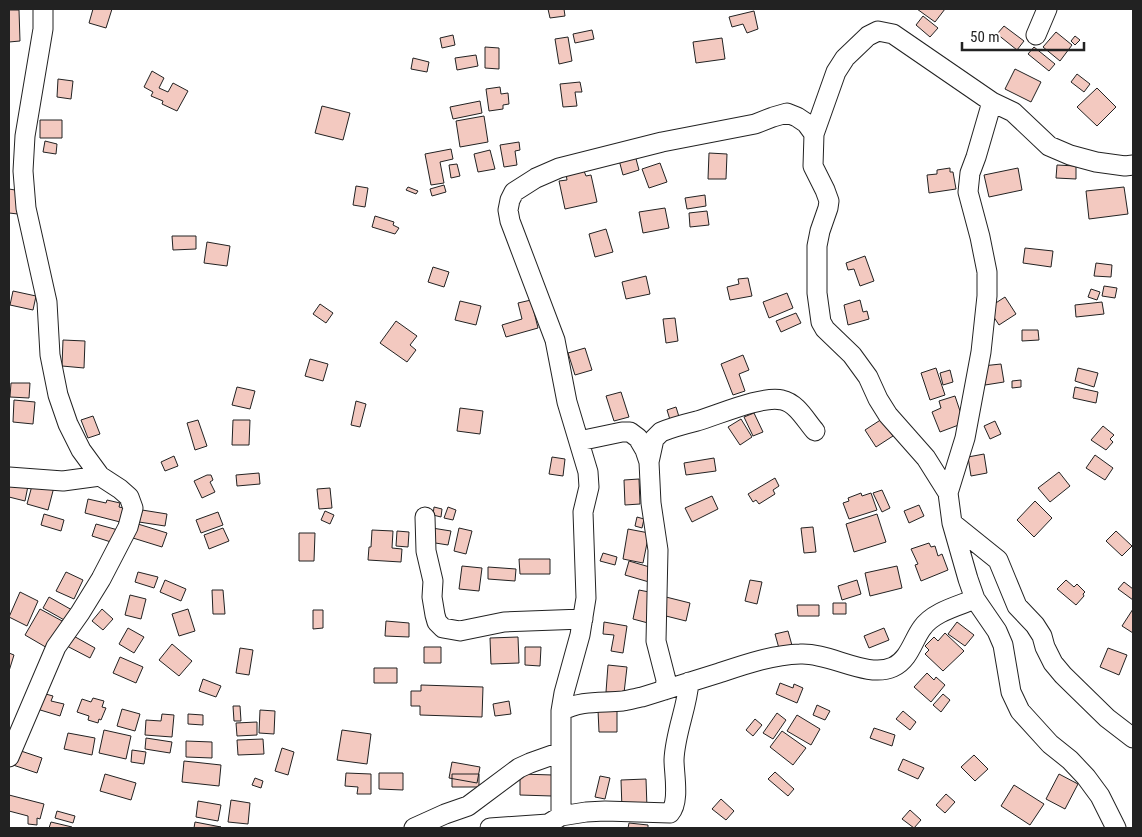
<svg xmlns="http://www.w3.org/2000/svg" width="1142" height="837" font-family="'Roboto Condensed',sans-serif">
	<rect width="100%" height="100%" fill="#fff"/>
	<path fill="#f3c9c0" stroke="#222" d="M93,9H112L106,28L89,23Z
		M548,9H564L565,16L550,18Z
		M917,9H945L935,22Z
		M9,10H19L20,41L9,42Z
		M754,11L758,29L747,33L743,24L732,27L729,17Z
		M923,16L938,28L930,37L916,25Z
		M1004,26L1024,41L1017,50L997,34Z
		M592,30L594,39L575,43L573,34Z
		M1056,32L1072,45L1060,61L1043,47Z
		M453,35L455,45L442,48L440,38Z
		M1075,36L1080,40L1075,45L1071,41Z
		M568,37L572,61L559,64L555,39Z
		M722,38L725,59L696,63L693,42Z
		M485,47L499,48V69L485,68Z
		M1034,47L1055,64L1049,71L1028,54Z
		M476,55L478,66L457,70L455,58Z
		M413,58L429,62L427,72L411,69Z
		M1015,69L1041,82L1031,102L1005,89Z
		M152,71L164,78L159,88L168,92L173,83L188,91L177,111L162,104L163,101L151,96L153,92L144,87Z
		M1077,74L1090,84L1084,92L1071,82Z
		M58,79L73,81L71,99L57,97Z
		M580,82L582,92H575L577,106L563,107L560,84Z
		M500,87L501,94L508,93L509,104L503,105V109L489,111L486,89Z
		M1097,88L1116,107L1097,126L1077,107Z
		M480,101L482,113L453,119L450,107Z
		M322,106L350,113L343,140L315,133Z
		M484,116L488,142L460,147L456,121Z
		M40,120H62V138H40Z
		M45,141L57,144L56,154L43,152Z
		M519,142L520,150L515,151L517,165L504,167L500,145Z
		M451,149L453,159L440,162L444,183L431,185L425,154Z
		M490,150L495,169L478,172L474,154Z
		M709,153L727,154L726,179H708Z
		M635,155L639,170L623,175L619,160Z
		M660,163L667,182L649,188L642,169Z
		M457,164L460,176L451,178L449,165Z
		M1057,165L1076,166V179L1056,178Z
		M950,168V172H953L956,189L929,193L927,175L937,174V170Z
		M1018,168L1022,190L989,197L984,175Z
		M584,171L586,176L591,175L597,202L565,209L559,181L567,180L566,174Z
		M444,185L446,192L432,196L430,189Z
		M356,186L368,188L365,207L353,205Z
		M408,187L418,191L416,194L406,190Z
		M1124,187L1128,214L1089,219L1086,191Z
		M9,189L21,191L18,214L9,213Z
		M705,195L706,206L687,209L685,198Z
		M665,208L669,228L643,233L639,212Z
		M707,211L709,225L690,227L689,213Z
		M375,216L394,222L393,225L399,228L395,234L372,227Z
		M606,229L613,252L595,257L589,234Z
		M172,236H196V249L173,250Z
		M207,242L230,246L227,266L204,263Z
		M1025,248L1053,251L1051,267L1023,263Z
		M865,256L874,281L860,286L854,269L848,270L846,263Z
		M1096,263L1112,265L1111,277L1094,276Z
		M433,267L449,272L444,287L428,282Z
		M646,276L650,294L626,299L622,282Z
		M748,278L752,296L730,300L727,287L739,284L738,279Z
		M1104,286L1117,288L1115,298L1102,296Z
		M1091,289L1100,292L1097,300L1088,297Z
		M13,291L36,296L33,310L10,305Z
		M787,293L793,308L769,318L763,302Z
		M1005,297L1016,314L999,325L988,308Z
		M531,300L538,328L506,337L502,325L522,319L518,303Z
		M860,300L863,312L867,311L869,319L848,325L844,305Z
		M460,301L481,306L476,325L455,320Z
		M1102,302L1104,314L1076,317L1075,305Z
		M320,304L333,313L326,323L313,314Z
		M796,313L801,323L781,332L776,321Z
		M675,318L678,341L666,343L663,319Z
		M396,321L417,336L410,345L416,350L407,362L380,343Z
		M1022,330H1038L1039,340L1022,341Z
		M63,340L85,341L84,368L62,366Z
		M585,348L592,370L575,375L568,353Z
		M743,355L749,370L739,374L745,391L733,395L721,364Z
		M310,359L328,364L323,381L305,376Z
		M1001,364L1004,382L985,385L982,366Z
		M936,368L945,395L930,400L921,373Z
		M1078,368L1098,373L1094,387L1075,381Z
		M950,370L953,382L943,385L940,373Z
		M1021,380V387L1012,388V381Z
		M11,383H30L29,398L10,397Z
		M237,387L255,391L250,409L232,405Z
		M1075,387L1098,392L1096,403L1073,398Z
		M621,392L629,417L614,421L606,396Z
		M955,396L964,423L940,432L932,412L941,408L939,401Z
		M14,400L35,402L33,424L13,422Z
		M356,401L366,404L360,427L351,425Z
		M676,407L680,420L671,423L667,410Z
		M460,408L483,411L480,434L457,431Z
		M754,413L763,432L753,436L744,417Z
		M93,416L100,434L88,438L81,420Z
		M741,419L752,437L740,445L728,427Z
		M882,419L893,436L876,447L865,430Z
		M198,420L207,446L195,450L187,423Z
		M233,420H250L249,445H232Z
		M995,421L1001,434L990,439L984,426Z
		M1103,426L1114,435L1110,439L1113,442L1106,450L1091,440Z
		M984,454L987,473L971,476L968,457Z
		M1095,455L1113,468L1105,480L1086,468Z
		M174,456L178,466L165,471L161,462Z
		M552,457L565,459L563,476L549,474Z
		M714,458L716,471L686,475L684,463Z
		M1059,472L1070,486L1050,502L1038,488Z
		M259,473L260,484L237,486L236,475Z
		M207,475H211L213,480L210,482L215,492L202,498L194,481Z
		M775,478L779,486L773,490L775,494L759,504L756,500L753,502L748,494Z
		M639,479L640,504L625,505L624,480Z
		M9,482L28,486L25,501L9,497Z
		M33,482L54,487L48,510L27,504Z
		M330,488L332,508L319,509L317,489Z
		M882,490L890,508L882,512L873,493Z
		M861,493L862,496L871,493L877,510L849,519L843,503L849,501L848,498Z
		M712,496L718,509L692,522L685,508Z
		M88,499L106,503L107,500L120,503L119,507L128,509L124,523L85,513Z
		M1035,501L1052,518L1034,537L1017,520Z
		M919,505L924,516L909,523L904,511Z
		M434,507L442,509L441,517L433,515Z
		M448,507L456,510L453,520L444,518Z
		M142,510L167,514L165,526L139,522Z
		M325,511L334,515L330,524L321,520Z
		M218,512L223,525L201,533L196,520Z
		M44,514L64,520L61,531L41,525Z
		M877,514L886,542L854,552L846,524Z
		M637,517L644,519L642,528L635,526Z
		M96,524L118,530L114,543L92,536Z
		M138,524L167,533L162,547L133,538Z
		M813,527L816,552L804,553L801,528Z
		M223,528L229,541L209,549L204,535Z
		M432,528L451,531L448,545L429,542Z
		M459,528L472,531L466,554L454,551Z
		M628,529L649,533L643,563L623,559Z
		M372,530L393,531L392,548L402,549L401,562L368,560L369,547H371Z
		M397,531L409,532L408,547L396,546Z
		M1116,531L1132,546L1122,556L1106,541Z
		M299,533H315L314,561H299Z
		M929,543L931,547L935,546L938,556L942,554L948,570L921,581L915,565L918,564L911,549Z
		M603,553L617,557L615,565L600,561Z
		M519,559H550V574H520Z
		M629,561L653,568L649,582L625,575Z
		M462,566L482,568L479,591L459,589Z
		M897,566L902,588L870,596L865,573Z
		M488,567L516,569L515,581L488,579Z
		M66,572L83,580L74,599L56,591Z
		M138,572L158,577L154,588L135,582Z
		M165,580L186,589L181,601L160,592Z
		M750,580L762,582L757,604L745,601Z
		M857,580L861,594L842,600L838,586Z
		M1066,580L1074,587L1077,584L1085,592L1083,594L1084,596L1076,605L1057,589Z
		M1124,582L1133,589V600L1118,589Z
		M212,590H223L225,614H213Z
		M639,590L654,593L648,623L633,619Z
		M20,592L38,601L27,626L9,617Z
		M130,595L146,599L141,619L125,615Z
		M49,597L72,610L66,621L43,608Z
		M666,597L690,603L686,621L662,615Z
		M833,603H846V614H833Z
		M797,605H819V616H798Z
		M40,609L64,622L49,649L25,635Z
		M102,609L113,619L103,630L92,621Z
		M188,609L195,631L179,636L172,614Z
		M1133,609V633L1122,626Z
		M313,610H323V628L313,629Z
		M386,621L409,623V637L385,636Z
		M604,622L627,626L623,653L611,651L614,635L603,634Z
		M957,622L974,635L965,646L948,634Z
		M128,628L144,637L134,653L119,644Z
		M884,628L889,640L869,648L864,636Z
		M788,631L793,649L780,652L775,634Z
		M945,633L964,651L943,671L925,654L929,650L925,646L934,637L938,641Z
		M70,634L95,648L90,658L65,645Z
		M518,637L519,663L491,664L490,638Z
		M172,644L192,661L179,676L159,660Z
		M424,647H441V663H424Z
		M525,647H541L540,666L525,665Z
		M240,648L253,650L249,675L236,673Z
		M1108,648L1127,655L1119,675L1100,667Z
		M9,653L14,655L9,671Z
		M120,657L143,667L136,683L113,673Z
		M608,665L627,667L624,693L606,692Z
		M374,668H397V683H374Z
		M927,673L934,680L936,677L945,685L931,702L914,687Z
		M203,679L221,686L216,697L199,691Z
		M780,683L793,688L794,684L803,688L797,703L776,694Z
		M421,685L483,687L482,717L420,715V706H411V691H421Z
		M42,693L53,696L51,701L64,704L60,716L37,709Z
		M943,694L950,700L941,712L933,705Z
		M93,698L104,701L102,707L106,708L101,720L99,719L98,723L88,720L89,716L77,712L82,699L91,702Z
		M509,701L511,714L495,716L493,704Z
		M817,705L830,711L825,720L813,715Z
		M233,706H240L241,721H234Z
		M122,709L140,714L135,731L117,726Z
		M260,710L275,711L274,734L259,733Z
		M598,710H617V732H599Z
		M903,711L916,722L910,730L896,719Z
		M777,713L786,720L773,739L763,733Z
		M162,714L174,715L172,737L145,735L146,720L161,721Z
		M188,714L203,715V725L188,724Z
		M797,715L820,729L811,745L787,731Z
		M755,719L762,725L753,736L746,730Z
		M257,722V735L237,736L236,723Z
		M874,728L895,735L892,746L870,738Z
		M104,730L131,736L126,759L99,753Z
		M342,730L371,734L367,764L337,760Z
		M782,731L806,748L793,765L770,747Z
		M68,733L95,738L92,755L64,749Z
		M146,738L172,742L170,753L145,749Z
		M263,739L264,754L238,755L237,740Z
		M186,741L212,742V758L186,757Z
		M282,748L294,752L288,775L275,771Z
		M15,749L42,758L37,773L10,764Z
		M132,750L146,752L144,764L131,762Z
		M974,755L988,769L975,781L961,767Z
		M903,759L924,768L918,779L898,770Z
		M184,761L221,765L219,786L182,782Z
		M452,762L480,767L477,783L449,778Z
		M775,772L794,789L788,796L768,779Z
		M346,773L371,774V794H357L358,787L345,786Z
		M379,773H403V790L379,789Z
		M105,774L136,783L131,800L100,791Z
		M452,774H479V787H452Z
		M520,774L553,775L552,796L520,795Z
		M1059,774L1078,784L1065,809L1046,799Z
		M600,776L610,778L605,799L595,797Z
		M255,778L263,781L261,788L252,785Z
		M646,779L647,808L622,809L621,780Z
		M1014,785L1044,804L1030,825L1001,806Z
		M946,794L955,802L945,813L936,805Z
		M9,795L44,804L40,819L37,818V825L28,824V816L9,811Z
		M721,799L734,811L726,820L712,809Z
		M231,800L250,803L248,824L228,822Z
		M198,801L221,805L218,821L196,817Z
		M910,810L921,820L914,828L902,819Z
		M57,811L75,816L73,823L55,818Z
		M51,822L72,827V828H49Z
		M195,822L221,827L194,828Z
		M629,823L648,825V828H628Z"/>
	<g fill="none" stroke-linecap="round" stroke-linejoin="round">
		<g stroke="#222" stroke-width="21">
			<path id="minor" d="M1036,35L1047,9
				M579,441L622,432H630L638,438L645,450L649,462L651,503L658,550L656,641L666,680L665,690
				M649,462L654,439L661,432C673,427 685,424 697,421C718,415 763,395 782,400C797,403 806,421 815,431
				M9,477L63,481L100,476
				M948,493L965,438L981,352L987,296V272L980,237L968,192L970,173L976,157L992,102
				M425,517L426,551L433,581L432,597L435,615L437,622L443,628L460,631L504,622L583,619
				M952,523L998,560L1017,606L1035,625L1042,636L1045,647L1053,663L1063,675L1107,718L1133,738
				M561,711C581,700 601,703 623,701C629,700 636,698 642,697C668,689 693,681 719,673C746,664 772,655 800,654C829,652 867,679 893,667C909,660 913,640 922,628C933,612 958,606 975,599
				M9,757L56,647L80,613L101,579L128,527L133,508L129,497L120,489L100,476L81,450L68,424L58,395L50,355L47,302L26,208L23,171L25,136L43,29V9
				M561,816V711L564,693L580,635L586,598L583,512L589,487L588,472L567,402L555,340L510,221L508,210L510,200L514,192L536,178L559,168L662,142L755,124L773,117L787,113L797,117L806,123L814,134
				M414,828L445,814L468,806L519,768L530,763L561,752
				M490,828L548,824L561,816L586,812L605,811L670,813C680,802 674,774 674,760C675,733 687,708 689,682
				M1116,828L1100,796L1086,777L1070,760L1050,744L1020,711L1011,692L1003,645L997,631L975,599L968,579L952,523L948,493L926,458L888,415L878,399L868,377L852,355L825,329L821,322L817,293V246L820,231L828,208L829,201L825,190L813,166L814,134L836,72L845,58L868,36L878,31L893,34L992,102L1013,112L1049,146L1070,155L1096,162L1125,166L1133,165"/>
		</g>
		<use href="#minor" stroke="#fff" stroke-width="19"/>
	</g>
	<rect width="1142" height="837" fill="none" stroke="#222222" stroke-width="20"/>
	<path d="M962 42v8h122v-8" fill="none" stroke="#222222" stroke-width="2.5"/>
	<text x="970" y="42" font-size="15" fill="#222222" stroke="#ffffff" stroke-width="4" paint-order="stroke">50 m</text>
</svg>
